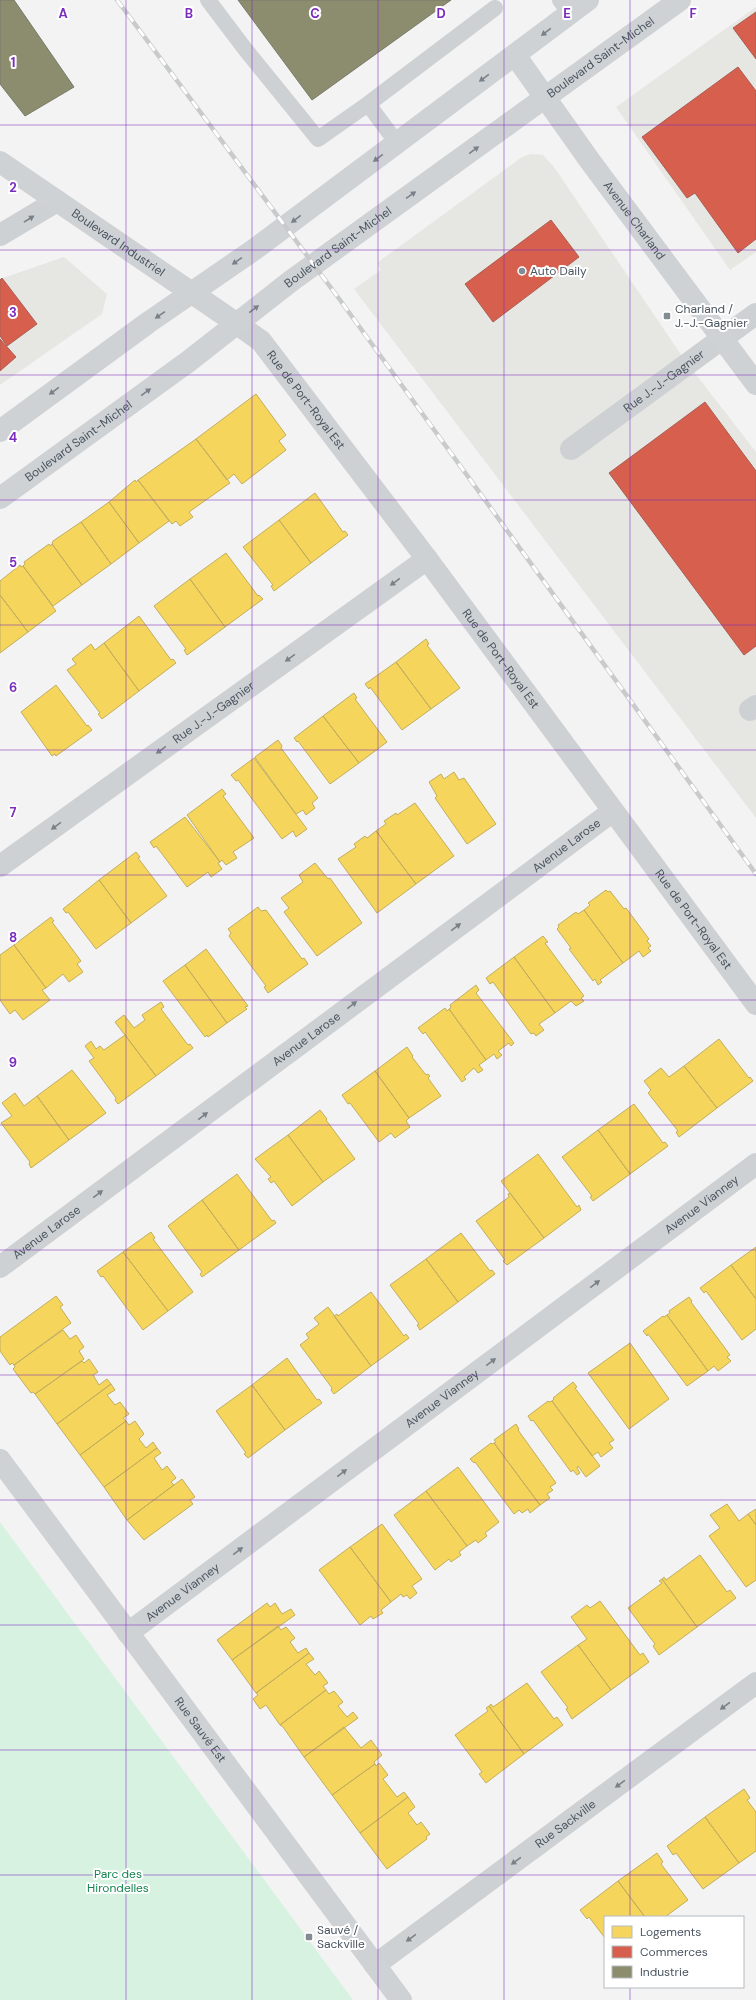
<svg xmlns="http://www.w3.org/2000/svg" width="756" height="2000" font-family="'DM Sans',sans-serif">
	<rect width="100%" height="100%" fill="#f3f3f3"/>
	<path fill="#e6e6e2" d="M756,7V252L730,270L616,107Z
		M531,154L543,155L554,167L684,359L756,452V818L354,289L381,270L377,263L522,157Z
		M64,257L107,294L102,314L0,385V279Z"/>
	<path fill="#d8f2e2" d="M0,1522L353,2000H0Z"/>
	<path fill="#f6d55c" stroke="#c2ae5d" d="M256,394L286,435L279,441L286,450L242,484L234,474L227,480L196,439Z
		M196,439L230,483L189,512L193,517L180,526L176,521L172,524L138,480Z
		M135,480L136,482L138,480L169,521L139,543L109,502Z
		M315,493L343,532L345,531L348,535L311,563L279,520Z
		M109,502L139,543L111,564L81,522Z
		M279,520L311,563L274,591L271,586L273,585L243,547Z
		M81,522L111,564L82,585L52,544L53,541Z
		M49,544L50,546L52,544L82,585L53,606L23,566L25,564L24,562Z
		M226,553L258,596L259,595L263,599L225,627L190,579Z
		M20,565L21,567L23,566L56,611L28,632L0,595V581Z
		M190,579L225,627L187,655L184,650L186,649L154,606Z
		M0,595L28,632L0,653Z
		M139,616L171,660L173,659L176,663L139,691L104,643Z
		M426,639L429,644L427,645L460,688L431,709L396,662Z
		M104,643L139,691L102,719L98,714L100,713L67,670L76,664L72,659L91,644L95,650Z
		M396,662L431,709L402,730L370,687L369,689L365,684Z
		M56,685L87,726L88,725L92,730L56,756L55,754L52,756L21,712Z
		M354,693L357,698L355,699L387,742L359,763L323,716Z
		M323,716L359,763L330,784L298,741L297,742L294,738Z
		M278,740L282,746L281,748L318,798L312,803L315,808L306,815L303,810L296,814L256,759L255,757Z
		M254,758L307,829L296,837L293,831L282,839L238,780L236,781L231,775Z
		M454,772L459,780L464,778L496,824L467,844L435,798L437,796L429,782L441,774L444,779Z
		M222,789L226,794L223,796L254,838L233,852L237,858L226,865L222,860L220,862L187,815Z
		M415,803L454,856L416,884L376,831L386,824L384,821L396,813L397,815Z
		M185,817L220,862L218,863L222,869L211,877L208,872L187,887L156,846L154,848L150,842Z
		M376,831L416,884L377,913L338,859L356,847L354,844L365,836L367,838Z
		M136,852L140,857L138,858L167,896L131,923L99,880Z
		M315,863L328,879L330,878L362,923L317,956L284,912L289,908L281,898L303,882L299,875Z
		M99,880L131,923L96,949L68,912L66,913L63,909Z
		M606,890L608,892L610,891L624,909L626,908L649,939L647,941L651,946L648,948L651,951L643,957L639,951L623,963L584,910L590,905L588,903Z
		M258,907L261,911L266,910L302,959L304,958L308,964L268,993L264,987L266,986L229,936L231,933L228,929Z
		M584,910L623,963L600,980L602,982L598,985L595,979L593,981L569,949L571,948L557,929L559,927L558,925L576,912L578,914Z
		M51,917L54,921L52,922L81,961L77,964L83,972L69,982L63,974L46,988L14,945Z
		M543,936L548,942L545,943L584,996L581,998L584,1001L576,1006L571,1001L555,1013L514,957Z
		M14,945L46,988L42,990L50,1000L23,1020L15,1010L10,1014L0,1000V955Z
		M206,949L248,1006L245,1007L247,1009L227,1023L185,965Z
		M514,957L555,1013L539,1024L544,1030L536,1036L534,1033L531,1034L493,982L490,984L486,978Z
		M185,965L227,1023L208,1037L207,1035L205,1037L163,981Z
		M476,985L479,990L476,993L514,1043L511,1046L509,1043L498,1051L502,1055L497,1059L494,1054L486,1060L449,1009L451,1008L450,1005Z
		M161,1002L164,1007L161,1009L188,1045L190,1044L193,1048L156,1076L115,1022L124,1015L134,1028L145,1020L142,1015Z
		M445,1008L447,1011L449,1009L486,1060L479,1065L483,1070L478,1073L474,1068L464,1077L466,1079L462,1082L425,1032L423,1034L418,1028Z
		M125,1035L156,1076L118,1104L115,1100L116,1098L89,1061L94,1058L85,1046L91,1041L96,1049L100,1046L104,1050Z
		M719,1039L749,1078L750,1077L753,1081L717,1108L684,1066Z
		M407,1047L413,1056L412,1057L426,1075L428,1074L430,1076L428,1078L441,1096L409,1118L375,1071Z
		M684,1066L717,1108L679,1137L676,1132L678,1131L648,1093L651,1090L644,1081L661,1068L669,1077Z
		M72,1070L106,1113L69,1140L37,1096Z
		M375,1071L409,1118L406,1121L410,1127L395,1138L391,1133L379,1142L350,1103L348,1104L342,1095Z
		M15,1093L24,1106L37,1096L69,1140L31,1168L29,1164L30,1162L1,1123L12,1116L2,1103Z
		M634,1104L663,1143L665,1142L668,1146L630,1174L598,1130Z
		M320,1110L327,1119L326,1120L355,1159L323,1182L288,1135Z
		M598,1130L630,1174L593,1201L590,1197L592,1196L562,1157Z
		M288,1135L323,1182L292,1206L274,1181L271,1183L268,1179L271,1177L255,1159Z
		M538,1154L577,1207L579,1205L581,1210L544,1238L501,1181Z
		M237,1174L272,1221L274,1220L276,1223L239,1250L202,1200Z
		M510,1193L544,1238L507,1265L503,1261L505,1260L476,1221L509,1197L508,1194Z
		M202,1200L239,1250L202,1277L200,1274L202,1272L168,1226Z
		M151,1232L155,1238L153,1239L193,1292L168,1311L123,1252Z
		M461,1233L490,1271L492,1270L495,1274L458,1302L426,1259Z
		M756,1247V1299L731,1265Z
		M123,1252L168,1311L143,1330L103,1276L101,1277L97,1271Z
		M426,1259L458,1302L420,1330L417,1325L419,1324L390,1285Z
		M731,1265L756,1299V1329L742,1340L706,1291L704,1293L700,1288Z
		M371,1292L404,1336L406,1334L409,1338L371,1366L334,1316L337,1314L338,1316Z
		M56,1296L63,1305L60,1307L71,1323L14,1365L12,1363L10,1365L0,1351V1337Z
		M689,1297L692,1301L691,1302L730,1355L727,1357L731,1361L718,1371L714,1366L708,1371L667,1315L670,1313L669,1311Z
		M328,1307L371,1366L334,1394L331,1390L332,1388L300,1345L309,1338L306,1334L319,1324L314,1318Z
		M667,1315L708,1371L687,1386L648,1334L647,1336L643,1331L663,1316L664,1317Z
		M63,1330L70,1339L76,1335L84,1347L79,1351L84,1359L35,1394L33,1392L31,1393L13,1369L15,1367L14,1365Z
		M630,1343L669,1399L629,1429L588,1373Z
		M287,1358L317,1400L319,1399L322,1403L285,1430L252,1385Z
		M89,1359L98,1372L93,1375L99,1385L107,1379L111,1384L57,1424L35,1394L82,1361L84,1363Z
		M573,1382L577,1387L575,1388L614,1440L609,1443L613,1448L601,1457L598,1452L592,1456L552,1401L554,1399L553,1398Z
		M111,1384L115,1390L107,1395L115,1405L120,1402L129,1414L123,1418L126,1421L80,1455L57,1424Z
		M252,1385L285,1430L248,1458L244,1454L246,1453L216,1411Z
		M548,1401L549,1402L552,1401L600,1466L586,1477L578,1466L577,1468L580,1473L577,1475L573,1470L571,1472L533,1420L531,1421L528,1416Z
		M126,1421L129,1425L135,1421L144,1434L139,1439L146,1448L153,1442L157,1448L104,1487L80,1455Z
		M516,1424L519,1429L518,1430L556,1483L550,1487L553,1490L547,1494L550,1498L540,1505L494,1443L496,1442L494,1440Z
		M491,1443L492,1444L494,1443L540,1505L530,1513L528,1509L522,1513L519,1510L514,1514L475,1462L474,1463L470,1459Z
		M157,1448L161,1453L154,1458L162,1470L167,1466L176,1478L171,1482L174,1485L127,1520L104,1487Z
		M458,1467L499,1522L485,1533L487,1536L478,1543L476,1540L467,1546L426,1491Z
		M182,1479L195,1497L190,1500L193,1504L144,1540L127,1520Z
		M426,1491L467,1546L459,1552L461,1555L451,1562L449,1559L435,1570L394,1515Z
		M727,1504L739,1521L748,1514L756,1525V1580L746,1587L709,1536L720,1528L710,1515Z
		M756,1509V1525L748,1514Z
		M382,1524L422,1579L412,1586L417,1593L410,1599L407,1595L403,1597L401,1594L391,1602L350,1547Z
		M350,1547L391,1602L381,1610L383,1613L373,1619L371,1616L360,1625L319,1570Z
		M700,1555L727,1592L730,1590L736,1598L697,1627L662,1579L664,1577L666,1580Z
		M662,1579L697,1627L659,1655L653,1646L655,1644L628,1608L662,1583L659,1581Z
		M600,1601L640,1655L643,1653L649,1662L611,1690L578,1645L587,1639L571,1617L587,1605L590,1608Z
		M267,1603L270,1607L275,1603L282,1614L291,1609L295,1615L232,1660L217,1640Z
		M278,1626L281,1630L286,1627L295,1638L290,1642L298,1653L306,1648L309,1653L256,1693L232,1660Z
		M578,1645L611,1690L572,1719L566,1709L568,1708L541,1672Z
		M309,1653L314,1659L306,1664L315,1675L319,1671L328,1683L323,1686L326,1690L280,1725L266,1705L260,1709L253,1699L258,1695L256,1693Z
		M527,1683L554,1719L557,1717L563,1725L524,1754L489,1706L491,1704L493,1707Z
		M326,1690L329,1694L334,1691L343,1702L338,1706L347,1717L353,1712L358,1718L304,1757L283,1727L280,1725Z
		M489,1706L524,1754L486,1783L479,1774L482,1772L455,1735L488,1711L486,1708Z
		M344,1727L361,1748L371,1740L382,1755L374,1762L375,1764L332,1795L304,1757Z
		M379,1763L388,1775L383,1779L397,1797L404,1792L408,1797L360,1833L332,1795L375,1764L376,1766Z
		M744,1789L750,1798L747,1800L756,1812V1851L739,1863L705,1817Z
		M408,1797L415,1807L408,1813L417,1825L421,1822L430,1834L426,1837L427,1839L387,1869L360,1833Z
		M705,1817L739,1863L703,1889L676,1853L673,1855L667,1846Z
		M657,1853L663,1862L661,1864L688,1900L665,1917H645L618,1881Z
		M618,1881L645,1917H605V1938L589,1917L587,1919L580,1910Z"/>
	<path fill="#d6604d" stroke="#ac5c53" d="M756,12V59L733,28Z
		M738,67L756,91V239L738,253L695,193L687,198L642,137Z
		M551,220L579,257L493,322L465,284Z
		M2,278L37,324L7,346L0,336V280Z
		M0,339L16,357L0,371Z
		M705,402L756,471V646L744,655L609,473Z"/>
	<path fill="#8c8c6e" stroke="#787b6a" d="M0,0H14L74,87L25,116L0,84Z
		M238,0H451L312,100Z"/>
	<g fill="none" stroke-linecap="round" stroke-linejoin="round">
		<path stroke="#ced1d3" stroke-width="16" d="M208,0L245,49L318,139L368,104L495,8
			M560,0L570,13
			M368,104L397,143"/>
		<g stroke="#ced1d3" stroke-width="22">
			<path d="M0,235L57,201"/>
			<path id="s1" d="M236,323L261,341L427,559L756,1004"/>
			<path id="s2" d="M571,449L756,314"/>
			<path d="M750,710L756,706"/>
			<path id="s3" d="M0,866L427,559"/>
			<path id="s4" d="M0,1267L613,811"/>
			<path id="s5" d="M128,1633L756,1164"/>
			<path id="s6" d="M375,1965L756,1683"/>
		</g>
		<g stroke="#cfd2d5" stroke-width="22">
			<path id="s7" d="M515,55L590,161L756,384"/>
			<path id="s8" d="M0,162L236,323"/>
			<path d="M0,431L149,322L255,249L588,0"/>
			<path id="s9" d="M0,498L189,361L291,281L680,0"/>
			<path id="s10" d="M0,1460L401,2000"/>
		</g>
		<g stroke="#c8cacc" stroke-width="4.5">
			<path id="rail" d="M117,0L340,300L756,874"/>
		</g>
		<use href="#rail" stroke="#fff" stroke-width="3" stroke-dasharray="9" stroke-linecap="butt"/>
	</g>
	<defs><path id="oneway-solid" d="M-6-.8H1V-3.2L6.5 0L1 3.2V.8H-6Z"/></defs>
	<g fill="#788089">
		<use href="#oneway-solid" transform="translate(546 32) rotate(143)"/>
		<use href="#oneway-solid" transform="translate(484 78) rotate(144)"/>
		<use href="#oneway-solid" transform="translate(474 150) rotate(-36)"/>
		<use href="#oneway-solid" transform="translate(378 158) rotate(143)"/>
		<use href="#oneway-solid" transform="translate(411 195) rotate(-35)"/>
		<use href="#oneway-solid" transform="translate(296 219) rotate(143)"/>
		<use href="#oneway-solid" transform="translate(237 261) rotate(145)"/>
		<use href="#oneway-solid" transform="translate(254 309) rotate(-37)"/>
		<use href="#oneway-solid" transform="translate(160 315) rotate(146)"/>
		<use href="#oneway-solid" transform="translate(54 391) rotate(144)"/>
		<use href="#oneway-solid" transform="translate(146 392) rotate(-36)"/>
	</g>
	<g fill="#788088">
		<use href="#oneway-solid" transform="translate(29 219) rotate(-32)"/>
		<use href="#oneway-solid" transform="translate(395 582) rotate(144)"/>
		<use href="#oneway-solid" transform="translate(290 658) rotate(144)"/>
		<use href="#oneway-solid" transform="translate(161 750) rotate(144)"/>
		<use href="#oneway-solid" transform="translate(56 826) rotate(144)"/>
		<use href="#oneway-solid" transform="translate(456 927) rotate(-37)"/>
		<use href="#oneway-solid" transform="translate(352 1005) rotate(-37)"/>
		<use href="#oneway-solid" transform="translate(203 1116) rotate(-37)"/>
		<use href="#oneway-solid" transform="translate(98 1194) rotate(-37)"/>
		<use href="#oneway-solid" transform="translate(595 1284) rotate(-37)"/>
		<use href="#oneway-solid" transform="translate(491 1362) rotate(-37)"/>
		<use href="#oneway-solid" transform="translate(342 1473) rotate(-37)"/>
		<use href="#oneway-solid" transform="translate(238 1551) rotate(-37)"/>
		<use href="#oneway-solid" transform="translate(725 1706) rotate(144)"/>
		<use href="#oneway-solid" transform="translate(620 1784) rotate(144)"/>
		<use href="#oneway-solid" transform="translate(516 1861) rotate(144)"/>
		<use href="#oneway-solid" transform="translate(411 1938) rotate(144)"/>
	</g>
	<path fill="none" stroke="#7b2cbf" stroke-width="1" stroke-opacity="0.55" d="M126,0V2000M252,0V2000M378,0V2000M504,0V2000M630,0V1917M0,125H756M0,250H756M0,375H756M0,500H756M0,625H756M0,750H756M0,875H756M0,1000H756M0,1125H756M0,1250H756M0,1375H756M0,1500H756M0,1625H756M0,1750H756M0,1875H756M630,1987V2000"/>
	<g fill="#848c93" stroke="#fff" stroke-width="1.5">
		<circle cx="522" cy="271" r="4"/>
		<rect x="663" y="312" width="8" height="8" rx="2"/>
		<rect x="305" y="1933" width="8" height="8" rx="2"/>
	</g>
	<g text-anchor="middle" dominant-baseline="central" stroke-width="4" stroke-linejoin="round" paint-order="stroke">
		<g font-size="12" fill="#495460" stroke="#fff">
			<text stroke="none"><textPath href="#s9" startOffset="745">Boulevard Saint-Michel</textPath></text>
			<text stroke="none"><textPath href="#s7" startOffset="204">Avenue Charland</textPath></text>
			<text stroke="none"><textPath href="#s8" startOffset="143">Boulevard Industriel</textPath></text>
			<text stroke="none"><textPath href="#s9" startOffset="421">Boulevard Saint-Michel</textPath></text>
			<text stroke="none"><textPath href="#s2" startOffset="115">Rue J.-J.-Gagnier</textPath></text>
			<text stroke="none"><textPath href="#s1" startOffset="105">Rue de Port-Royal Est</textPath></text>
			<text stroke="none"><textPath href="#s9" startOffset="97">Boulevard Saint-Michel</textPath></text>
			<text stroke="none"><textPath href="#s1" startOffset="429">Rue de Port-Royal Est</textPath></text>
			<text stroke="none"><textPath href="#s3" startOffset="263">Rue J.-J.-Gagnier</textPath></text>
			<text stroke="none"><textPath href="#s4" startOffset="706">Avenue Larose</textPath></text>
			<text stroke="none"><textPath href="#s1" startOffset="753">Rue de Port-Royal Est</textPath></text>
			<text stroke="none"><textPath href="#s4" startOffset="382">Avenue Larose</textPath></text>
			<text stroke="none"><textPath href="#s5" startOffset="716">Avenue Vianney</textPath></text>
			<text stroke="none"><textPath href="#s4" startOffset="58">Avenue Larose</textPath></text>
			<text stroke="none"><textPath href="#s5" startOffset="392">Avenue Vianney</textPath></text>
			<text stroke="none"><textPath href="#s5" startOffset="68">Avenue Vianney</textPath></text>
			<text stroke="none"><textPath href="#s10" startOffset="336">Rue Sauvé Est</textPath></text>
			<text stroke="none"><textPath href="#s6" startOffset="237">Rue Sackville</textPath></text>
		</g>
		<g font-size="12" fill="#495460" stroke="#fff" text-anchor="start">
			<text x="530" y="271">Auto Daily</text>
			<text x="675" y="309">Charland /<tspan x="675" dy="14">J.-J.-Gagnier</tspan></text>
			<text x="317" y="1930">Sauvé /<tspan x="317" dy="14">Sackville</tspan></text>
		</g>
		<g font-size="12" fill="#168551" stroke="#fff">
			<text x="118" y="1874">Parc des<tspan x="118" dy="14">Hirondelles</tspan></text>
		</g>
	</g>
	<g font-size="13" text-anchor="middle" font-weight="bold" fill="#7b2cbf" stroke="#fff" stroke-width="4" stroke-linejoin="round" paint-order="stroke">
		<text x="63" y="18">A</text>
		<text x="189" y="18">B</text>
		<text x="315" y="18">C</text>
		<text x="441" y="18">D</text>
		<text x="567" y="18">E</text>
		<text x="693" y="18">F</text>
		<text x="13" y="67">1</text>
		<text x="13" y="192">2</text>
		<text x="13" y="317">3</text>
		<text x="13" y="442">4</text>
		<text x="13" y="567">5</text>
		<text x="13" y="692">6</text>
		<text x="13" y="817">7</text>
		<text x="13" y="942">8</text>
		<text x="13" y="1067">9</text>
	</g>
	<rect x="604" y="1916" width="140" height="72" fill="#ffffff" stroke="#b6bbbf"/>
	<rect x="612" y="1926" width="20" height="12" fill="#f6d55c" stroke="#b6bbbf"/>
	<text x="640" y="1936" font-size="12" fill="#495460">Logements</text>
	<rect x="612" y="1946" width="20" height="12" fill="#d6604d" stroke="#b6bbbf"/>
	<text x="640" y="1956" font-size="12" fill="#495460">Commerces</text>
	<rect x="612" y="1966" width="20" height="12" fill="#8c8c6e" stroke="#b6bbbf"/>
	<text x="640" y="1976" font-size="12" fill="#495460">Industrie</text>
</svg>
